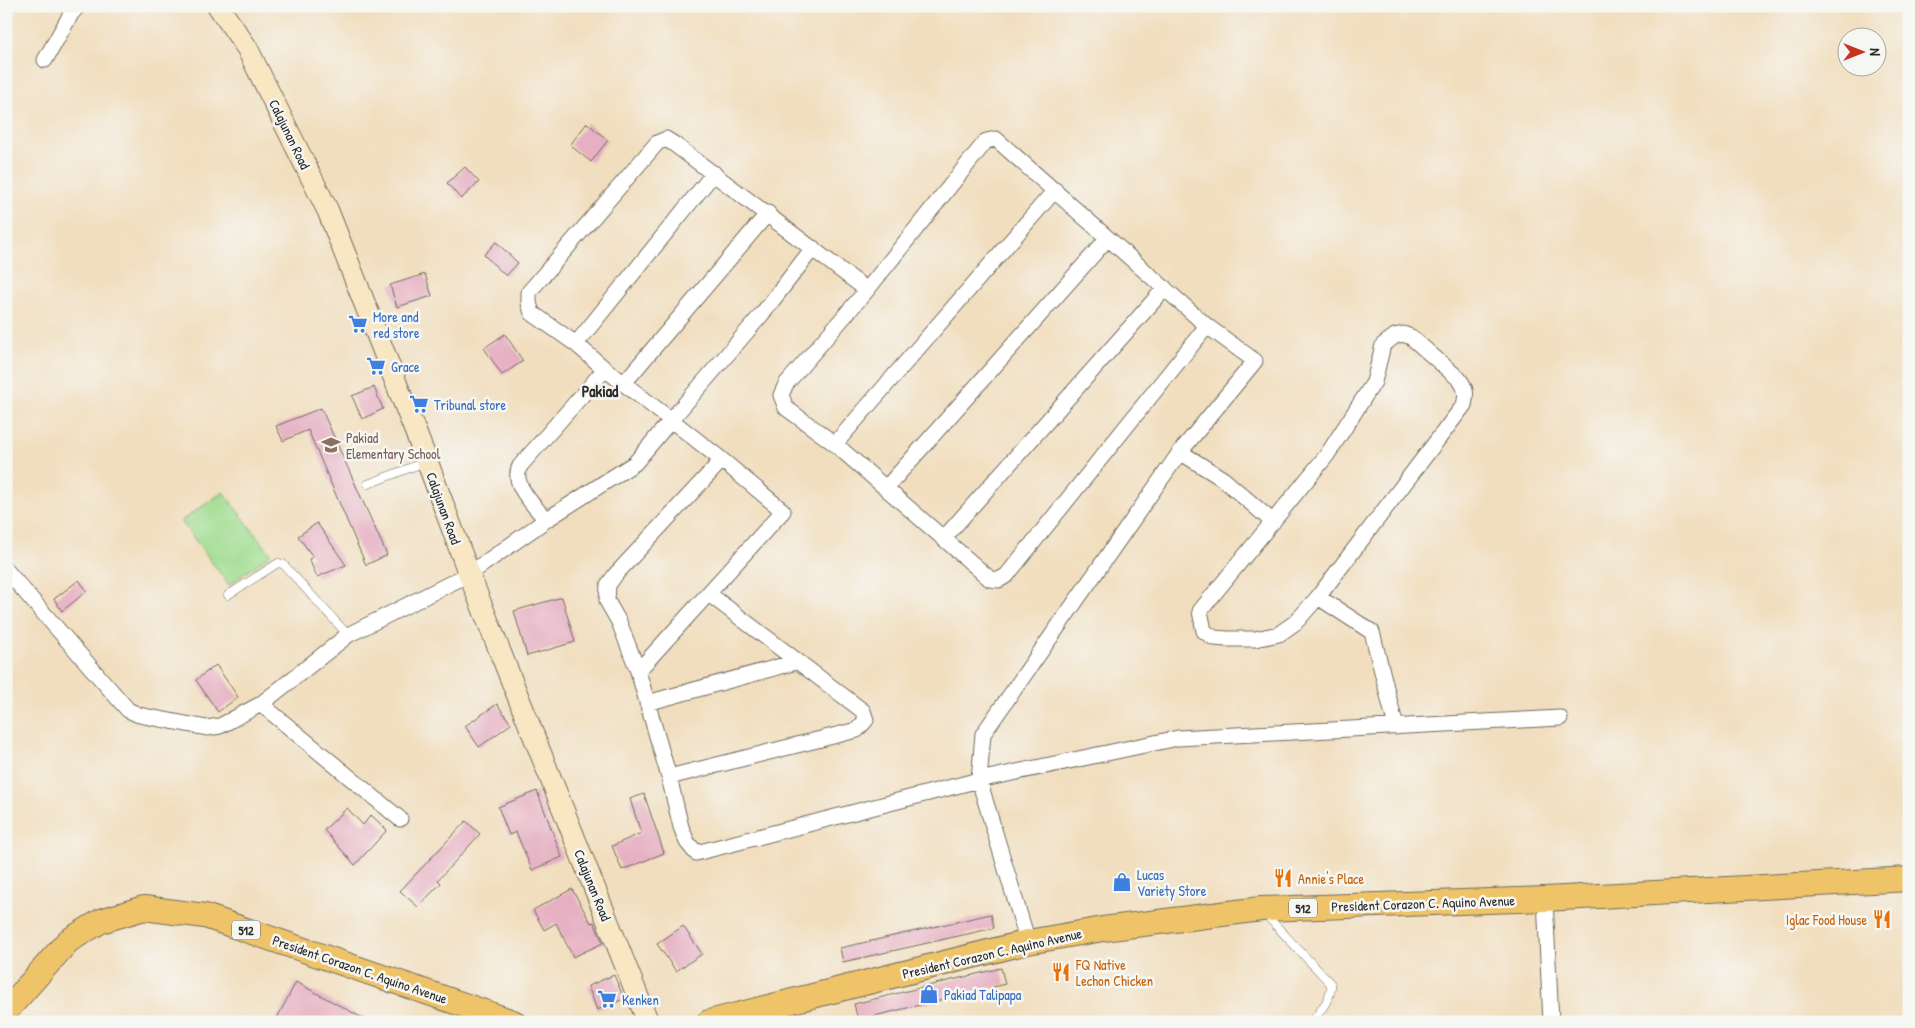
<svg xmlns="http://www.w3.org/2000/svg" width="1915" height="1028" font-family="'Patrick Hand',sans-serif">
	<rect width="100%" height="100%" fill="#f6f6f2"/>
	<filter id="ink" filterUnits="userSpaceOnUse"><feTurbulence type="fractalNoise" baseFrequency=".02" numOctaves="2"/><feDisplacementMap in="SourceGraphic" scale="10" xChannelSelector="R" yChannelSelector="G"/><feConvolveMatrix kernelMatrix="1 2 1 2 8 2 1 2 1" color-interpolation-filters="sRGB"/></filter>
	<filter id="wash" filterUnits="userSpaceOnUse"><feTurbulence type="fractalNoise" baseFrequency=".0096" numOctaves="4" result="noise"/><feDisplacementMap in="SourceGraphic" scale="20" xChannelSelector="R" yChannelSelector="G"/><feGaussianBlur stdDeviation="1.12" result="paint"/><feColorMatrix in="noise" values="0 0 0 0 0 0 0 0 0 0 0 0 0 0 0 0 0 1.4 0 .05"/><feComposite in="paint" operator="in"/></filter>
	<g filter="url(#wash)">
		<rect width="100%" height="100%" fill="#f1debe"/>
		<path fill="#a1dd91" stroke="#66845e" d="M223,492L271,554L229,585L181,521Z"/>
		<g id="blocks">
			<path fill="#e6b0c2" d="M587,123L608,140L591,162L570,145Z
				M465,167L479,182L461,199L447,183Z
				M496,242L518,263L506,276L484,255Z
				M425,274L432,296L397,307L390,285Z
				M505,334L523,361L502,375L484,348Z
				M374,387L383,409L362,419L352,396Z
				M321,408L387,555L366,565L308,430L283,441L276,426Z
				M317,523L346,565L317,577L309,559L313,557L298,536Z
				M79,580L87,591L62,611L54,599Z
				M562,597L575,642L527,656L514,611Z
				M216,665L238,697L218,712L196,680Z
				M497,704L511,724L479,747L465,726Z
				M537,791L562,857L532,870L516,832L509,835L498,807Z
				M644,794L664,853L622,870L612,846L641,833L630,799Z
				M347,808L363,825L371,815L387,830L355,865L324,830Z
				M466,821L480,834L438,880L441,883L418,907L400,891Z
				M572,889L591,923L594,922L603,943L573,957L556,923L544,930L533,910Z
				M991,914L994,928L843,962L840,948Z
				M683,926L702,954L676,971L657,944Z
				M1001,968L1005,984L858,1020L854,1004Z
				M614,975L624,999L597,1010L588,986Z
				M296,982L370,1022H275Z"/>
		</g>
	</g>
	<g filter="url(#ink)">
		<use href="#blocks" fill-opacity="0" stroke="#706a5e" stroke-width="1"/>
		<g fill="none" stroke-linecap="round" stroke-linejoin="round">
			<g stroke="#706a5e" stroke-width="9">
				<path id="lane" d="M368,484L425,462
					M228,595L278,563L283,564L348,635
					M1265,914L1331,984C1332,999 1320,1010 1312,1022"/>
			</g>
			<g stroke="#706a5e" stroke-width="17">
				<path id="street" d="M45,60L71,14L78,6
					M1403,334L1411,337L1459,379C1466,388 1467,394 1464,405L1318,597L1296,622L1279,634L1255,639H1227L1214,638L1204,631L1200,611L1327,455L1374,382L1383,345L1395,336Z
					M576,344L714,173
					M624,383L768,213
					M835,444L1055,190
					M1180,452L1223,479L1273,522
					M722,460L671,420L762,314L813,248
					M886,488L1108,238
					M546,520L635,463L671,420L605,369
					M944,538L1165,288
					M6,570L128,710L139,715L207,728L220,726L261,704L348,635L469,574L546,520C535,506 510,484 520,466L605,369L576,344L532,313L529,303V292L657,143L666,139L674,144L867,290
					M1318,597L1372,632L1396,727
					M638,671L783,511L722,460L616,574L608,585L607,601L619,622L638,671L669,777L681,827L687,842L696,853L979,780L1178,738L1560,718
					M647,703L796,662
					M261,704L400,819
					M669,777L857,730L866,720L863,711L709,594
					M1545,899L1551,1022
					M1028,942L979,780L983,734L1180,452L1255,361L1207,326L996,139L986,141L867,290L786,384L781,395L786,408L835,444L990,579L999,580L1007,575L1207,326"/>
			</g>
			<g stroke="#706a5e" stroke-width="23">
				<path id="secondary" d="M218,6L247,48L328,211L427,461L469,574L648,1022"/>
			</g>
			<g stroke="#706a5e" stroke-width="26">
				<path id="primary" d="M6,1011L68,941L101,921L144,908L205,916L513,1022
					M709,1022L1028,942L1103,929L1261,909L1545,899L1909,879"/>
			</g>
			<use href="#lane" stroke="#fff" stroke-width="8"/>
			<use href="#street" stroke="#fff" stroke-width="15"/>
			<use href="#secondary" stroke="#f9e7c3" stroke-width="21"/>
			<use href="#primary" stroke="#efc469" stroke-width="24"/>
		</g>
	</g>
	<defs>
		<g id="supermarket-bare" transform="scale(1.5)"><path d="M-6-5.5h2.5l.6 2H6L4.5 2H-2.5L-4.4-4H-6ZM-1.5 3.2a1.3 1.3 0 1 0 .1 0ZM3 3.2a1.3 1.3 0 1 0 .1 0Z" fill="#3f7fe0" stroke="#f6f6f2" stroke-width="2.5" paint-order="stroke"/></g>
		<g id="school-bare" transform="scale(1.5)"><path d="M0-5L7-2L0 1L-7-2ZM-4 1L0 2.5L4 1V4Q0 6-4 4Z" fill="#8d6e63" stroke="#f6f6f2" stroke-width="2.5" paint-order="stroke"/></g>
		<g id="restaurant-bare" transform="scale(1.5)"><path d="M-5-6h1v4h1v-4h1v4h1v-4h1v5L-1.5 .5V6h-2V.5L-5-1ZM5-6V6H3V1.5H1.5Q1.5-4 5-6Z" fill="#e8710a" stroke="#f6f6f2" stroke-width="2.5" paint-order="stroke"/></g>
		<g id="shop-bare" transform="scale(1.5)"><path d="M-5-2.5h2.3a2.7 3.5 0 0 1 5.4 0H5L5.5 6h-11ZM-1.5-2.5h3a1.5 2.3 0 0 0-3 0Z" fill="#3f7fe0" stroke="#f6f6f2" stroke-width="2.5" paint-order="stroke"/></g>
	</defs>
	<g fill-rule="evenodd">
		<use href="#supermarket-bare" x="358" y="324"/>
		<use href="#supermarket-bare" x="376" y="366"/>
		<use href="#supermarket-bare" x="419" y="404"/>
		<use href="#school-bare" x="331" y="445"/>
		<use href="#restaurant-bare" x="1283" y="878"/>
		<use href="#shop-bare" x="1122" y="882"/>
		<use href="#restaurant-bare" x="1882" y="919"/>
		<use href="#restaurant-bare" x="1061" y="972"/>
		<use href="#shop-bare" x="929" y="994"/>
		<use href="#supermarket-bare" x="607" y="999"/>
	</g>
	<g text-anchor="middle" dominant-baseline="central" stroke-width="5" stroke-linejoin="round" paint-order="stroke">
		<g fill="#f6f6f2" stroke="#686867" stroke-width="1">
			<rect x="1289" y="898.5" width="28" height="19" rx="4"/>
			<rect x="232" y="920.5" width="28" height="19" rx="4"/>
		</g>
		<g font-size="12" font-weight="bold" fill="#2b2b2b">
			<text x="1303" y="908">512</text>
			<text x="246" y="930">512</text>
		</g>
		<g font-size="14" fill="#2b2b2b" stroke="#f6f6f2">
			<text transform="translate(290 134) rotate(64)">Calajunan Road</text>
			<text transform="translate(444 508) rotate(70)">Calajunan Road</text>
			<text transform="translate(593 885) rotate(68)">Calajunan Road</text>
			<text transform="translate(1423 903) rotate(-2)">President Corazon C. Aquino Avenue</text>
			<text transform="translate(992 953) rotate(-13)">President Corazon C. Aquino Avenue</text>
			<text transform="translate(360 969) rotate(19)">President Corazon C. Aquino Avenue</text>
		</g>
		<g font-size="14" fill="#366cbe" stroke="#f6f6f2" text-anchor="start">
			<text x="373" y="316">More and<tspan x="373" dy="16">red store</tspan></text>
			<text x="391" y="366">Grace</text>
			<text x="434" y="404">Tribunal store</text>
			<text x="1137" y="874">Lucas<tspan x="1137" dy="16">Variety Store</tspan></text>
			<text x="944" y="994">Pakiad Talipapa</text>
			<text x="622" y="999">Kenken</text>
		</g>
		<g font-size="14" fill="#785e54" stroke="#f6f6f2" text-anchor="start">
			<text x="346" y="437">Pakiad<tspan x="346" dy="16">Elementary School</tspan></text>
		</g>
		<g font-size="14" fill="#c56008" stroke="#f6f6f2" text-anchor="start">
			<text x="1298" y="878">Annie's Place</text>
			<text x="1867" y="919" text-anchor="end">Iglac Food House</text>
			<text x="1076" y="964">FQ Native<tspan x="1076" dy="16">Lechon Chicken</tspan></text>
		</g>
		<g font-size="16" font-weight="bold" fill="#2b2b2b" stroke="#f6f6f2">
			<text x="600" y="391">Pakiad</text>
		</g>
	</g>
	<rect width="1915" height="1028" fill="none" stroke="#f6f6f2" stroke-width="25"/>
	<g transform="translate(1862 52) rotate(90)"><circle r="24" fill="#f6f6f2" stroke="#a5a5a2"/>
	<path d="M0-4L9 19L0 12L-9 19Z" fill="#c8321e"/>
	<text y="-8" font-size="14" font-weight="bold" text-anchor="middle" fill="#2b2b2b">N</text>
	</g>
</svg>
